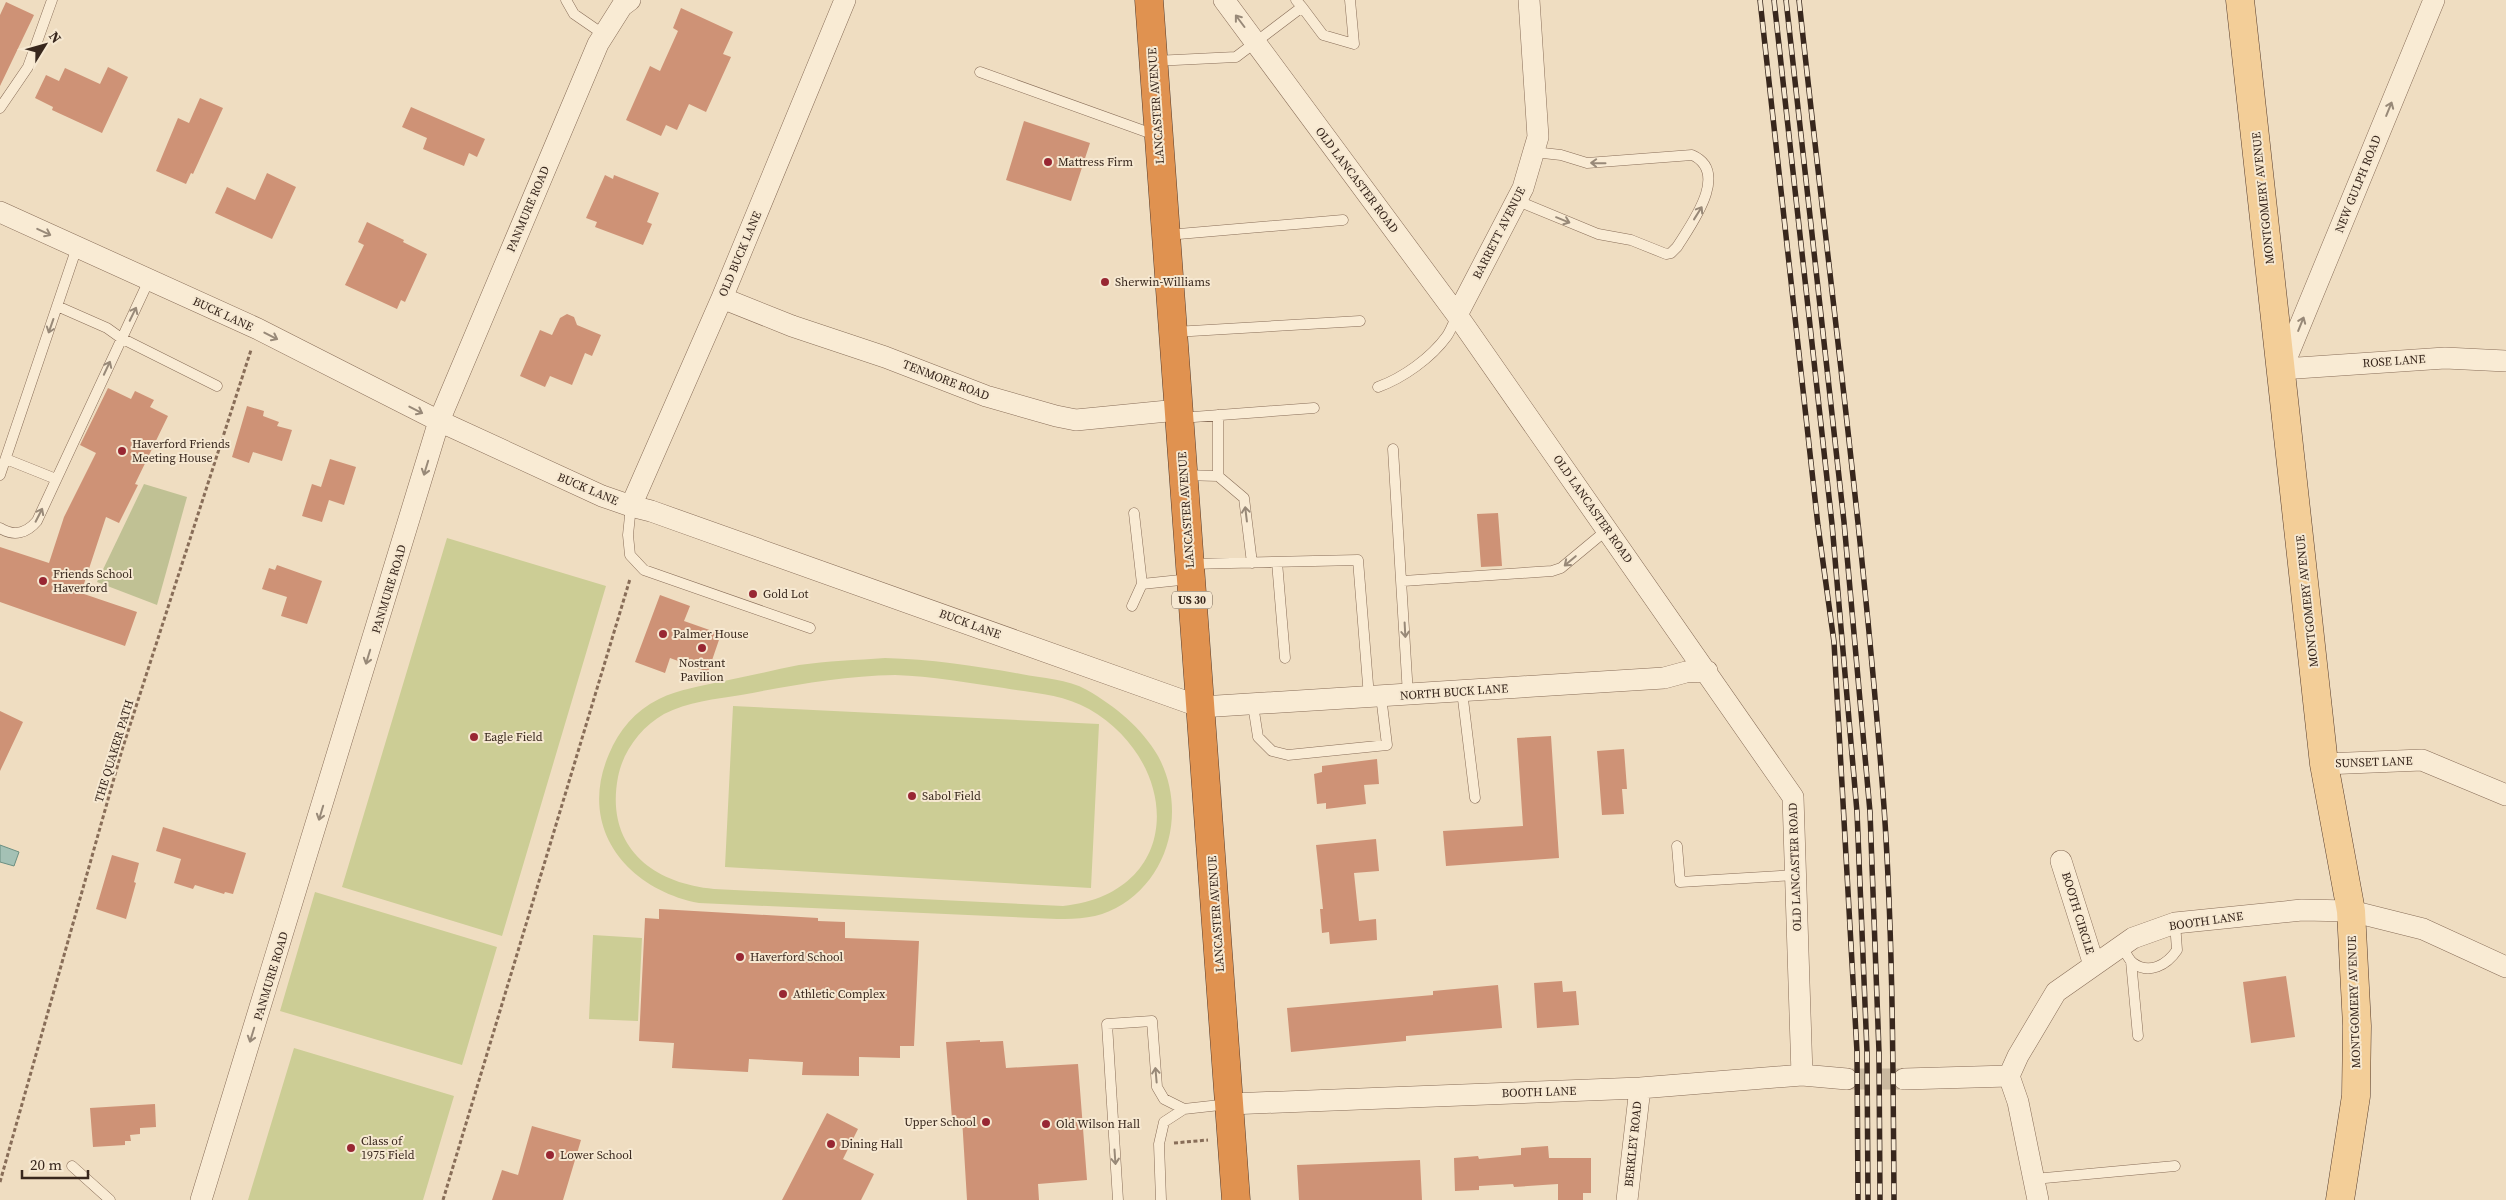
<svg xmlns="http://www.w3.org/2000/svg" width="2506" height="1200" font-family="'Source Serif 4',serif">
	<rect width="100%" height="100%" fill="#efddc1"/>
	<path fill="#cccd95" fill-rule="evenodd" d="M447,538L606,586L502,936L342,887Z
		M885,658C931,659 976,666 1021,674C1042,678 1068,679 1087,690C1115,706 1142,728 1158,756C1187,809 1170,879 1116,908C1098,918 1078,919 1057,919L699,903C627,889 577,828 609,754C619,730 635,711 659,699C679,689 702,686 724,681C749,676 774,670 799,665C827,661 857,660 885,658ZM895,675C932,676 968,683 1004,688C1033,693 1063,694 1089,709C1182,763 1185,893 1063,906L714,889C650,883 605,845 618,777C623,751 641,727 664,714C687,702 716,699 741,695C793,685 843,676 895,675Z
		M733,706L1099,724L1091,888L725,867Z
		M315,892L497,947L462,1065L280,1011Z
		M593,935L642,938L638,1021L589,1019Z
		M294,1048L454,1096L423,1200H248Z"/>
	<path fill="#c0c194" d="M144,484L187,497L157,605L97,582Z"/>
	<path fill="#a4c1b5" stroke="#6b8f82" d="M0,845L19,852L14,866L0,862Z"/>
	<path fill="#ce9276" d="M6,2L34,15L0,86V15Z
		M681,8L733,32L723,54L731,57L706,112L689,104L677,130L666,125L661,136L626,120L650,66L660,71L678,31L673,28Z
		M108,67L128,77L102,133L52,110L53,107L35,98L46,75L59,81L65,68L100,84Z
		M200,98L223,108L193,174L191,173L186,184L156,171L178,118L189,123Z
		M411,107L485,139L477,157L469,153L464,166L423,149L427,138L402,127Z
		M1024,121L1090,143L1071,201L1006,180Z
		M267,173L296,187L272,239L215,213L227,187L255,200Z
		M605,175L613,179L614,175L659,193L647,222L652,224L643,245L595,227L597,222L586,218Z
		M367,222L404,240L403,242L427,254L405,302L401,300L397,309L345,285L364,245L358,242Z
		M567,314L574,317L577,325L601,335L592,356L585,353L572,385L550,376L545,387L520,376L540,330L552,335L560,318Z
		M108,388L131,399L135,391L154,400L150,407L168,416L135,484L138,485L119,523L106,517L81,593L137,612L125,646L0,602V547L49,563L64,517L96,453L80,445Z
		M247,406L264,411L263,416L279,422L277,426L292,430L282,461L253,452L249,463L232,457Z
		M330,459L356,467L344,505L329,500L322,522L302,516L312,484L321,487Z
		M1498,513L1502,566L1481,567L1477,514Z
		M277,565L322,581L307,624L281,616L287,597L262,589L269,568L275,570Z
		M660,595L690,606L684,621L721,634L708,672L670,658L665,673L635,662Z
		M0,711L23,722L0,771Z
		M1551,736L1559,858L1446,866L1443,831L1523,826L1517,738Z
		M1624,749L1627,789H1622L1624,814L1602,815L1597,751Z
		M1377,759L1379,784L1364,785L1366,804L1326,809V803L1317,804L1314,774L1322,772V766Z
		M163,827L246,853L233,894L225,892L224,894L195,885L193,889L174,883L181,859L156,851Z
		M1376,839L1379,871L1354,873L1359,921L1376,919L1377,940L1330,944L1329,932L1322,933L1320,909H1323L1316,845Z
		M112,855L139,863L134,882L136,883L126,919L96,909Z
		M659,909L818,918V921L845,922V938L919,941L914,1046H900V1058L859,1057V1076L802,1075L803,1062L749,1059L748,1072L672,1068L674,1043L639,1041L645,918L659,919Z
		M2286,976L2295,1037L2251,1043L2243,982Z
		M1562,981L1563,992L1576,991L1579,1025L1537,1028L1534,983Z
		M1498,985L1502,1028L1406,1036V1041L1291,1052L1287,1008L1433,995V991Z
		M980,1040V1042L1003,1041L1006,1068L1078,1064L1087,1180L1038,1184L1039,1200H967L962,1118L952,1119L946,1042Z
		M155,1104L156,1127L140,1128V1134L130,1135L131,1141H125V1145L93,1147L90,1108Z
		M827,1113L858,1129L843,1159L874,1174L861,1200H782Z
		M532,1126L581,1140L563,1200H492L502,1170L518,1175Z
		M1548,1146L1549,1158H1591V1193H1583V1200H1558V1184L1514,1187L1513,1184L1479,1186V1190L1455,1191L1454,1158L1478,1156L1479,1159L1521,1155V1148Z
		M1420,1160L1422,1200H1299L1297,1165Z"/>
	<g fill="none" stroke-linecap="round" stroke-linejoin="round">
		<path stroke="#cab9a0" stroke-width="21" stroke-dasharray="21 11" stroke-linecap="butt" d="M1847,1079H1904"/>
		<g stroke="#886d58" stroke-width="11">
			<path id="lane" d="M566,0L574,14L603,34
				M1302,7L1323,35L1354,44L1350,0
				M1154,61L1236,57L1302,7L1296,0
				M980,72L1158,136
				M0,108L28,67L52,0
				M1518,201L1598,234L1631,240L1666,254L1671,253L1677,247C1690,226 1731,172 1692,155L1587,163L1561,155L1534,152
				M1167,235L1343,220
				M57,306L107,328L121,338L217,386
				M1174,332L1360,321
				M1378,387C1403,378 1431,358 1447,336C1451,330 1454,322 1457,315
				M1180,418L1314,408
				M1393,449L1408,695
				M6,459L56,479
				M0,475L77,247
				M1183,475L1218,476L1244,498L1252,563
				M1218,476V415
				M631,506L628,535L630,555L644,570L810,628
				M1134,513L1142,584L1190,579
				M0,528C14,537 27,533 37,521L149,280
				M1277,562L1285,658
				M1190,564L1358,560L1369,697
				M1403,581L1552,571L1561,568L1608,529
				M1132,606L1142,584
				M1462,691L1475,798
				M1253,705L1258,737L1272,751L1288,755L1387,745L1381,696
				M1677,846L1680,882L1796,875
				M2122,946C2125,951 2128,959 2133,963C2149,975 2167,965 2177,950L2175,923
				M2131,961L2138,1036
				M72,1166L110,1200
				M2034,1179L2175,1166
				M1118,1200L1107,1024L1152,1021L1157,1087L1164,1099L1184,1109
				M1161,1200L1159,1144L1164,1122L1184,1109L1229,1104"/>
		</g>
		<g stroke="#886d58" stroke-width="22">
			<path id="street" d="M1224,0L1457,315L1793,797L1802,1075
				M2434,0L2282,369L2445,358L2506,361
				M0,212L258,329L439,421L602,496L631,506L651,511L1201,707L1664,678L1686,672L1707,671
				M722,298L792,326L885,357L986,396L1056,416L1076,420L1178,410
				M1457,315L1523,188L1538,137L1529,0
				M631,506L722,298L845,0
				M2324,764L2422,760L2506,795
				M2061,861L2094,965
				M2009,1076L2018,1102L2038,1200
				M1904,1079L2009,1076L2018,1056L2056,992L2133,938L2175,923L2302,910L2351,911L2423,929L2506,967
				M1230,1104L1640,1088L1802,1075L1847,1079
				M201,1200L439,421L598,44L622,6L630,0
				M1627,1200L1640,1088"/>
		</g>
		<g stroke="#563c2d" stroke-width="29">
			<path id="primary" d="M2240,0L2324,764L2351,911L2357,1026L2356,1096L2340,1200"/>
		</g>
		<g stroke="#563c2d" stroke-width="29">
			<path id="highway" d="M1149,0L1236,1200"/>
		</g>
		<path stroke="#886d58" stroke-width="3" stroke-dasharray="4 2.5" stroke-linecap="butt" d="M1174,1143L1208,1140
			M0,1182L122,750L251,350
			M443,1200L630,579"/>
		<use href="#lane" stroke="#f9ebd4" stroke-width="10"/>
		<use href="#street" stroke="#f9ebd4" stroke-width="21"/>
		<use href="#primary" stroke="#f3ce98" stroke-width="28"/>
		<use href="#highway" stroke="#e09250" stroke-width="28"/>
		<g stroke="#38271d" stroke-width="5.5">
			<path id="rail" d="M1760,0L1818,526L1834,642L1857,1052L1858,1200
				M1774,0L1832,524L1857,812L1867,1052L1868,1200
				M1786,0L1844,522L1870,812L1879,1052L1880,1200
				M1799,0C1828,269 1864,537 1884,807C1893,937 1893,1069 1894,1200"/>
		</g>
		<use href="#rail" stroke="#f6e8d1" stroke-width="4" stroke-dasharray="11" stroke-linecap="butt"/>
	</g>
	<defs><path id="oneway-shaft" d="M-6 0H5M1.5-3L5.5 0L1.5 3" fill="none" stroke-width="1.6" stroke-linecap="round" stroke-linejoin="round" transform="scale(1.25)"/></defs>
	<g stroke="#988978">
		<use href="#oneway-shaft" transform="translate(1240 21) rotate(-127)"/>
		<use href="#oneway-shaft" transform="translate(2389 109) rotate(-68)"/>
		<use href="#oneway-shaft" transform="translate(1598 163) rotate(-179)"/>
		<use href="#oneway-shaft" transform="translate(1698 213) rotate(-58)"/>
		<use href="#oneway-shaft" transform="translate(1563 220) rotate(22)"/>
		<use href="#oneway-shaft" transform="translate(44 232) rotate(25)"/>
		<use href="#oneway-shaft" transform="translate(133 314) rotate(-64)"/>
		<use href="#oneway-shaft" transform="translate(2301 324) rotate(-68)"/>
		<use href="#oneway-shaft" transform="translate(51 326) rotate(109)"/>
		<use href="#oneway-shaft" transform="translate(271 336) rotate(27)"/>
		<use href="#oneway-shaft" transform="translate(107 368) rotate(-65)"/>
		<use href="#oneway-shaft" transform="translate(416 410) rotate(27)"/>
		<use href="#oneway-shaft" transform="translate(426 468) rotate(107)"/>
		<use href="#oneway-shaft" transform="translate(1246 514) rotate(-97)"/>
		<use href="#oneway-shaft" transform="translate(39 515) rotate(-63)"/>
		<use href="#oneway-shaft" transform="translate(1570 561) rotate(140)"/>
		<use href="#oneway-shaft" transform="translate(1405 630) rotate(87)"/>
		<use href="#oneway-shaft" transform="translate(368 657) rotate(107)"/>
		<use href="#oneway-shaft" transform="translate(321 813) rotate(107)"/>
		<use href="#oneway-shaft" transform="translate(252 1035) rotate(107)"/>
		<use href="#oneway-shaft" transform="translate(1156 1075) rotate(-95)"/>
		<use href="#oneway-shaft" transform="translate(1115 1157) rotate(86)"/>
	</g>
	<g fill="#982733" stroke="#f6e8d1" stroke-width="2">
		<circle cx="1048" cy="162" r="5"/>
		<circle cx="1105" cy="282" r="5"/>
		<circle cx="122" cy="451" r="5"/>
		<circle cx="43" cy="581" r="5"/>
		<circle cx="753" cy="594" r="5"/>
		<circle cx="663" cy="634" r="5"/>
		<circle cx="702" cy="648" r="5"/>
		<circle cx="474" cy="737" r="5"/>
		<circle cx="912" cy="796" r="5"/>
		<circle cx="740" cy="957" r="5"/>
		<circle cx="783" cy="994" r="5"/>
		<circle cx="986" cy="1122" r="5"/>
		<circle cx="1046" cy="1124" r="5"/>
		<circle cx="831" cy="1144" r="5"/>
		<circle cx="351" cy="1148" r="5"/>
		<circle cx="550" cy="1155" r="5"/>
	</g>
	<g text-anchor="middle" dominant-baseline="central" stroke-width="4" stroke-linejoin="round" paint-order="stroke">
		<rect fill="#f6e8d1" stroke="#716153" stroke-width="1" x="1172" y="591.5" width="40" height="17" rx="4"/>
		<g font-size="11" font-weight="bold" fill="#38271d">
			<text x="1192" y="600">US 30</text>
		</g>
		<g font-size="12" fill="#38271d" stroke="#f6e8d1">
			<text transform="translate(1156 106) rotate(-94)">LANCASTER AVENUE</text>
			<text transform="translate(1357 180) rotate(53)">OLD LANCASTER ROAD</text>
			<text transform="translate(2358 184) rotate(-68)">NEW GULPH ROAD</text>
			<text transform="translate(2263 198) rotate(-96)">MONTGOMERY AVENUE</text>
			<text transform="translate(528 209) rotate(-67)">PANMURE ROAD</text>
			<text transform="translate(1499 233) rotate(-63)">BARRETT AVENUE</text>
			<text transform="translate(740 254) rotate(-67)">OLD BUCK LANE</text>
			<text transform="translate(223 314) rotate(25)">BUCK LANE</text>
			<text transform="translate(2394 361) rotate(-4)">ROSE LANE</text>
			<text transform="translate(946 380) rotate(21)">TENMORE ROAD</text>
			<text transform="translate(588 489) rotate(23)">BUCK LANE</text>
			<text transform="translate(1593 509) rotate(55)">OLD LANCASTER ROAD</text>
			<text transform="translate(1186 510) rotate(-94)">LANCASTER AVENUE</text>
			<text transform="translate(389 589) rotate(-73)">PANMURE ROAD</text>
			<text transform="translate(2307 601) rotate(-96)">MONTGOMERY AVENUE</text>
			<text transform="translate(970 624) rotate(20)">BUCK LANE</text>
			<text transform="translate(1454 692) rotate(-4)">NORTH BUCK LANE</text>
			<text transform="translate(114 751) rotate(-73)">THE QUAKER PATH</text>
			<text transform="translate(2374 762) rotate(-2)">SUNSET LANE</text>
			<text transform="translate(1795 867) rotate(-92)">OLD LANCASTER ROAD</text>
			<text transform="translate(2078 913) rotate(73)">BOOTH CIRCLE</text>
			<text transform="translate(1216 914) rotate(-94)">LANCASTER AVENUE</text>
			<text transform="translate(2206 921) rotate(-8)">BOOTH LANE</text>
			<text transform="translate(271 976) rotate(-73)">PANMURE ROAD</text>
			<text transform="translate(2354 1002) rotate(-92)">MONTGOMERY AVENUE</text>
			<text transform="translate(1539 1092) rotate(-2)">BOOTH LANE</text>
			<text transform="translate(1633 1144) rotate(-84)">BERKLEY ROAD</text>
		</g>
		<g font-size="12" fill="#38271d" stroke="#f6e8d1" text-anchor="start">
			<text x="1058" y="162">Mattress Firm</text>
			<text x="1115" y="282">Sherwin-Williams</text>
			<text x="132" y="444">Haverford Friends<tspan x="132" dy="14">Meeting House</tspan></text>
			<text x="53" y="574">Friends School<tspan x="53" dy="14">Haverford</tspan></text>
			<text x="763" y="594">Gold Lot</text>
			<text x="673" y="634">Palmer House</text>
			<text x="702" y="663" text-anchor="middle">Nostrant<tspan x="702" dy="14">Pavilion</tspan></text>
			<text x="484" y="737">Eagle Field</text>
			<text x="922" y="796">Sabol Field</text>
			<text x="750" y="957">Haverford School</text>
			<text x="793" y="994">Athletic Complex</text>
			<text x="976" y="1122" text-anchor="end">Upper School</text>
			<text x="1056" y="1124">Old Wilson Hall</text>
			<text x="361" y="1141">Class of<tspan x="361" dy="14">1975 Field</tspan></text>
			<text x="841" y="1144">Dining Hall</text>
			<text x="560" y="1155">Lower School</text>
		</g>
	</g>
	<g transform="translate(45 45) rotate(53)" stroke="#f6e8d1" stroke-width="4" paint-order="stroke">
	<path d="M0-4L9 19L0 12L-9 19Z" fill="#38271d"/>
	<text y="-8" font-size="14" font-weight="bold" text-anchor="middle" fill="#38271d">N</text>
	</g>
	<path d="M22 1170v8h66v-8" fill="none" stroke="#38271d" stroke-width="2.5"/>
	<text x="30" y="1170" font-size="15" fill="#38271d" stroke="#f6e8d1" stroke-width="4" paint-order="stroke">20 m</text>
</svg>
